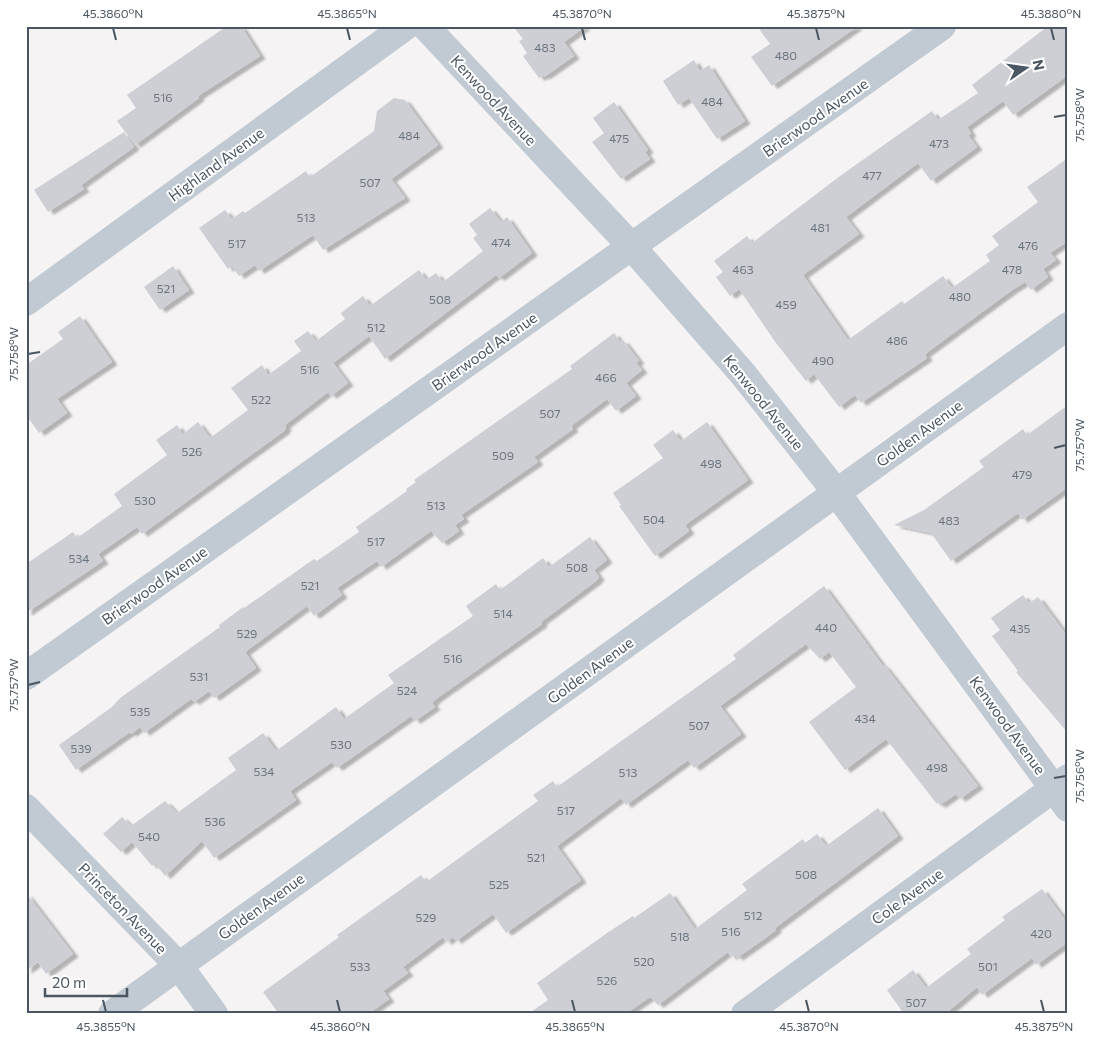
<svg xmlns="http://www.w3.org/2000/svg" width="1094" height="1040" font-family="Commissioner,sans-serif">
	<defs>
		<filter id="shadow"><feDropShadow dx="5.5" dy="3" stdDeviation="1" flood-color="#0004"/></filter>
	</defs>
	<rect width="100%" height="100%" fill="#f5f3f3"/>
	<path fill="#cdcfd5" filter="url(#shadow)" d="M227,26H241L260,56L198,96L199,98L135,145L117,121L136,108L127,95Z
		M513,26H586L564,42L574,56L544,77V75L539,78L523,56L527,53L519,41L523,39Z
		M757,26H858L772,86L751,57L770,44Z
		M1048,26H1062L1068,34V75L1013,115L1003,101L967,127L971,134L968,135L977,147L931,181L918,163L846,217L859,234L803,275L848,340L902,301L904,304L943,276L952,288L990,261L986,255L999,245L992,236L1038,202L1027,187L1068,158V241L1050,253L1056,260L1043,269L1048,277L1031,290L1025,282L1012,290L925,354L927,358L861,403L855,395L839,407L814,374L806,381L776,343L739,289L730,296L716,277L723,272L714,261L747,236L752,243L840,176L932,111L938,120L978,93L972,85Z
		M694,60L700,71L709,65L745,121L717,139L689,98L678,105L663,81Z
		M394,98L405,100L438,145L391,179L405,198L323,250L313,235L259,271L255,265L239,276L232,266L228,269L199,228L225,210L232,219L243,211L245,213L306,171L310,177L374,131L377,111Z
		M614,102L648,150L645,152L650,159L621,179L592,142L604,133L593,118Z
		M124,132L134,147L81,185L84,189L48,212L34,190Z
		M490,208L501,222L507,217L532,253L499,278L496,275L385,359L369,336L333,363L348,383L331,396L328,392L285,425L286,427L284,431L142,534L137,527L98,554L103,561L26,613V564L73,532L77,538L122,506L114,494L167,455L156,440L177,425L183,434L198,422L210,438L248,410L231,388L262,365L268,375L301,351L294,341L308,331L316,341L345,319L341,313L363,296L370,306L419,270L426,280L436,273L443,282L483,251L473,238L477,235L469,224Z
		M173,266L189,290L160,310L144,287Z
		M80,316L112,362L57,399L67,413L39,433L26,415V365L63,339L58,332Z
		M614,333L620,342L623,340L639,361L636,363L642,370L626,383L636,396L616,411L607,399L571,426L573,429L534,457L538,462L461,515L464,519L455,525L459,531L442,543L431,531L381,567L377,561L337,588L342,595L314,616L307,606L245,652L256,668L214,698L209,691L194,702L191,699L144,733L140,727L131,734L130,732L76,770L59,745L112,707L120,698L220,627L219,625L243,607L244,608L314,559L317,561L359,532L356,527L407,491L406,489L416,482L414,480L572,369L570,366Z
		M1068,405V487L1022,520L1018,513L951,561L931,533L894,525L924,510L984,467L979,461L1023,429L1027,435Z
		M707,422L748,480L685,525L689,531L655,556L619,506L621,505L613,493L663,458L653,445L673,430L681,441Z
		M590,537L607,560L594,570L599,577L596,581L541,622L542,624L436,699L432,703L435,707L415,721L411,716L337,768L332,762L290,791L296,800L214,858L202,841L165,876L155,863L152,866L132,842L121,852L103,834L122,817L131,826L165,801L177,813L236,770L228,758L263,733L276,751L336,707L344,719L394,683L388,675L473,616L466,606L496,584L500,590L543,558L549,567Z
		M824,586L883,666L884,665L978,786L960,799L956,794L940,805L938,802L937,804L886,739L845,770L809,722L856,687L829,652L820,659L806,644L720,706L741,734L694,768L688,760L626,805L621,798L557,846L581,880L506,933L493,914L456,941L453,937L446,942L443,937L403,967L408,973L383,991L389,999L368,1014H279L263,992L339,937L337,935L421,875L426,882L538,801L533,795L553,781L557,787L736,659L733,655Z
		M1023,595L1029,603L1038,597L1068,637V733L1016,672L1018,671L992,636L1000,630L991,618Z
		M878,808L898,836L775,928L776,930L764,939L737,958L735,954L731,957L728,952L658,1005L650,997L625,1014H528L548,1000L537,983L607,933L633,916L634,918L670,893L695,929L747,890L742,884L803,839L805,843L817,834L826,846Z
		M1042,889L1068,924V942L1036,965L1032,958L982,995L977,987L945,1014H904L887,990L913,970L926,988L971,954L967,949L1005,920L1002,917Z
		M26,893L73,954L46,974L38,962L26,971Z"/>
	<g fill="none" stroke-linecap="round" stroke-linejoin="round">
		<path stroke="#c1cad2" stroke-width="28" d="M425,26L632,247L743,374L836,492L1068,808
			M26,302L406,26
			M26,676L942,26
			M26,808L179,966L214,1014
			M112,1014L1068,326
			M745,1014L1068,778"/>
	</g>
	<path fill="none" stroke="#4a5661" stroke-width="2" d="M113,28L116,40M347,28L350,40M582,28L585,40M816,28L819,40M1051,28L1054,40M1054,117L1066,115M28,354L40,352M1054,448L1066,445M28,685L40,682M1054,778L1066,776M103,1000L106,1012M337,1000L340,1012M572,1000L575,1012M806,1000L809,1012M1041,1000L1044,1012"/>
	<g text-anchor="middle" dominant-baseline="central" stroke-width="4" stroke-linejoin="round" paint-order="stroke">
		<g font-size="12" fill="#6b747e">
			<text x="545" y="47">483</text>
			<text x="786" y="55">480</text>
			<text x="163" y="97">516</text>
			<text x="712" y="101">484</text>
			<text x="409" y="135">484</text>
			<text x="619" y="138">475</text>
			<text x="939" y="143">473</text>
			<text x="872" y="175">477</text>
			<text x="370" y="182">507</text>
			<text x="306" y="217">513</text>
			<text x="820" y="227">481</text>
			<text x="501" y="242">474</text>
			<text x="237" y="243">517</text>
			<text x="1028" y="245">476</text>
			<text x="743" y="269">463</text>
			<text x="1012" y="269">478</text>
			<text x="166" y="288">521</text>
			<text x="960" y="296">480</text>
			<text x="440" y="299">508</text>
			<text x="786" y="304">459</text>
			<text x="376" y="327">512</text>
			<text x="897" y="340">486</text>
			<text x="823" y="360">490</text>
			<text x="310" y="369">516</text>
			<text x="606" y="377">466</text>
			<text x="261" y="399">522</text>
			<text x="550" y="413">507</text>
			<text x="192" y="451">526</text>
			<text x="503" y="455">509</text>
			<text x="711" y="463">498</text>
			<text x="1022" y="474">479</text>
			<text x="145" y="500">530</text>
			<text x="436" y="505">513</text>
			<text x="654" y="519">504</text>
			<text x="949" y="520">483</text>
			<text x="376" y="541">517</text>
			<text x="79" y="558">534</text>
			<text x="577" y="567">508</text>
			<text x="310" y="585">521</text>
			<text x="503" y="613">514</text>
			<text x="826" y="627">440</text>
			<text x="1020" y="628">435</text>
			<text x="247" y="633">529</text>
			<text x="453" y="658">516</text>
			<text x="199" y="676">531</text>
			<text x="407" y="690">524</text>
			<text x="140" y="711">535</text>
			<text x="865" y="718">434</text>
			<text x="699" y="725">507</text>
			<text x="341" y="744">530</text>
			<text x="81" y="748">539</text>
			<text x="937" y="767">498</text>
			<text x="264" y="771">534</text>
			<text x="628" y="772">513</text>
			<text x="566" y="810">517</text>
			<text x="215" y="821">536</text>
			<text x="149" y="836">540</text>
			<text x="536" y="857">521</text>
			<text x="806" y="874">508</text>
			<text x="499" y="884">525</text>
			<text x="753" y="915">512</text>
			<text x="426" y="917">529</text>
			<text x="731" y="931">516</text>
			<text x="1041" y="933">420</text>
			<text x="680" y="936">518</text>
			<text x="644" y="961">520</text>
			<text x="360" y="966">533</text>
			<text x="988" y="966">501</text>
			<text x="607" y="980">526</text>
			<text x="916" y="1002">507</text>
		</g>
		<g font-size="15" fill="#4a5661" stroke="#fff">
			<text transform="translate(494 100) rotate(47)">Kenwood Avenue</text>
			<text transform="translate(815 117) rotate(-35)">Brierwood Avenue</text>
			<text transform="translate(216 164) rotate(-36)">Highland Avenue</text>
			<text transform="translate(484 351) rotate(-35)">Brierwood Avenue</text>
			<text transform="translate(764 402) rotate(51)">Kenwood Avenue</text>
			<text transform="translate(919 433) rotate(-36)">Golden Avenue</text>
			<text transform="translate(154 585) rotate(-35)">Brierwood Avenue</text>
			<text transform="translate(590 670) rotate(-36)">Golden Avenue</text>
			<text transform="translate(1008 725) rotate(54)">Kenwood Avenue</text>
			<text transform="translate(907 896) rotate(-36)">Cole Avenue</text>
			<text transform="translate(261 906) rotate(-36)">Golden Avenue</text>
			<text transform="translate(123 908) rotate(46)">Princeton Avenue</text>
		</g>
	</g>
	<rect width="1094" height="1040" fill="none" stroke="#ffffff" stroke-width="55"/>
	<g transform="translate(1026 68) rotate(77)" stroke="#ffffff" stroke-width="4" paint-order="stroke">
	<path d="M0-4L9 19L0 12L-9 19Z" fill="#4a5661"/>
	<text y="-8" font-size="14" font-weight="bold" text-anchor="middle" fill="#4a5661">N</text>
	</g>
	<path d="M45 988v8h82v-8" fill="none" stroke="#4a5661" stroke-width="2.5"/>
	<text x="52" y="988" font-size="15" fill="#4a5661" stroke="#ffffff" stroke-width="4" paint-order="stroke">20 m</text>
	<rect x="28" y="28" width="1038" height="984" fill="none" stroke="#4a5661" stroke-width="2"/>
	<g font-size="12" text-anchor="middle" fill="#4a5661">
		<text x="113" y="18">45.3860°N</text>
		<text x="347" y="18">45.3865°N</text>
		<text x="582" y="18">45.3870°N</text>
		<text x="816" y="18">45.3875°N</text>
		<text x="1051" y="18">45.3880°N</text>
		<text transform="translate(1080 115) rotate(-90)" y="4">75.758°W</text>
		<text transform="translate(14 354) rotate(-90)" y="4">75.758°W</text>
		<text transform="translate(1080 445) rotate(-90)" y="4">75.757°W</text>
		<text transform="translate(14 685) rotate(-90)" y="4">75.757°W</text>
		<text transform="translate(1080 776) rotate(-90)" y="4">75.756°W</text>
		<text x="106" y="1031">45.3855°N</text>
		<text x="340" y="1031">45.3860°N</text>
		<text x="575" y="1031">45.3865°N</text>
		<text x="809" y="1031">45.3870°N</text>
		<text x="1044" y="1031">45.3875°N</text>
	</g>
</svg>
